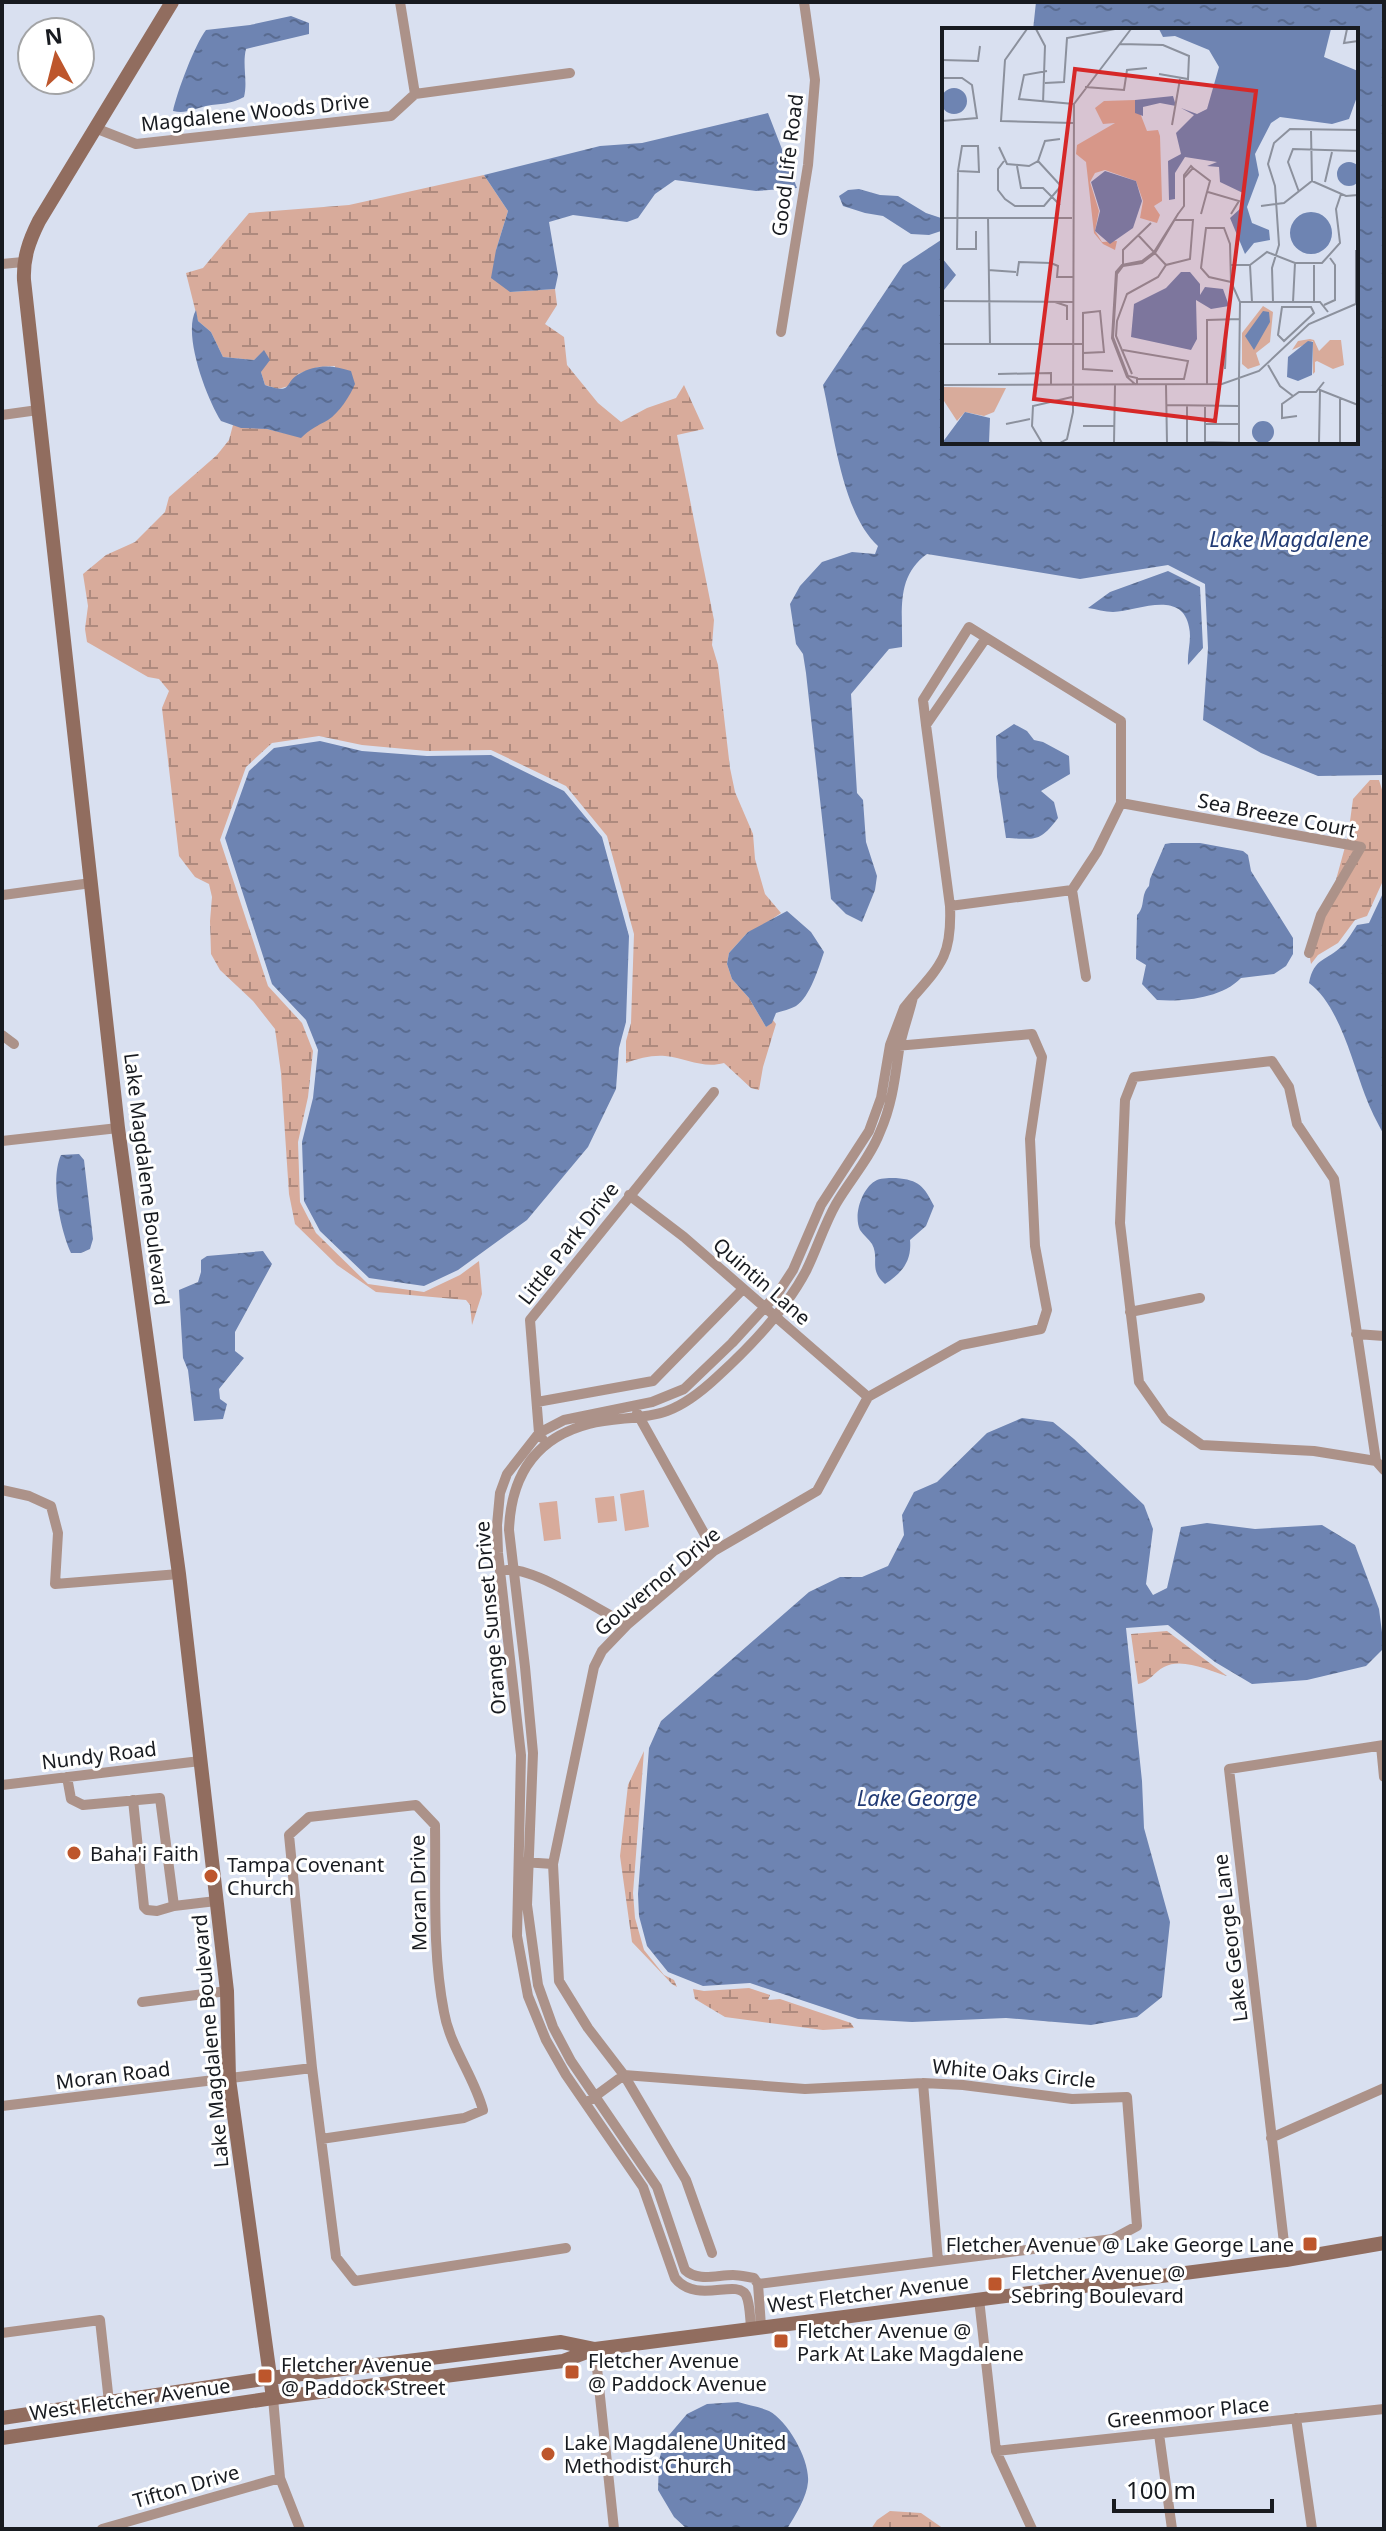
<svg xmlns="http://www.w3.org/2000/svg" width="1386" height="2531" font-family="'Noto Sans',sans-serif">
	<defs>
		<pattern id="wetland-marsh" width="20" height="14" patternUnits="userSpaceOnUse" patternTransform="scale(2)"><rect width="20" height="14" fill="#d8ab9b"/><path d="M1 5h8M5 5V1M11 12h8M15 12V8" fill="none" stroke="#ae8a7e"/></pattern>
		<pattern id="water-ripples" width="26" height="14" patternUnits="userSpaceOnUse" patternTransform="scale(2)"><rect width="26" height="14" fill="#6e84b2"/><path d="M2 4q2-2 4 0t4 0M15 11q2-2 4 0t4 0" fill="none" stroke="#596b90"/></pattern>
	</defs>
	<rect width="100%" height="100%" fill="#d9e0f0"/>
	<path fill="url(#wetland-marsh)" d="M484,175L508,211L496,250L510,292L555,289L557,305L545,324L564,337L567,365L598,403L621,422L647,408L676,398L684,385L704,429L677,435L714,620L712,645L718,665L730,768L735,792L753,834L755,859L765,894L781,913L756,930L748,932L729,953L727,964L732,979L749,998L766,1027L773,1020L776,1024L763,1067L759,1090L751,1088L724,1063C703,1069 686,1058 665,1056C652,1055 639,1058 626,1063V1041L631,1023L634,934L607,836L566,786L491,750L427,751L362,745L319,736L272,743L246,767L220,840L268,986L302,1023L313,1051L308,1097L298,1142L300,1202L316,1233L368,1284L424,1292L460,1275L479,1261L482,1294L472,1325L470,1305L466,1300L376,1292L337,1265L295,1224L289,1194L281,1073L275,1029L253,1001L220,970L211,954L210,921L212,897L209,884L195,877L179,856L162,708L169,691L159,679L148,677L87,642L85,629L88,606L83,574L106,555L135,542L165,512L169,497L217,455L229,440L233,425L267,429L301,437L314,426L330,418L335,366L318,367L298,374L289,386L278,389L265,385L261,372L264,351L254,360L223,357L211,332L198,321L186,273L203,268L249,213L349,205Z
		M1370,780H1379L1384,796L1382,883L1367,916L1355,920L1338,943L1318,955L1311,964L1308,947L1334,887L1348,836L1353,799Z
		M1167,1631L1227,1676C1210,1671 1182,1657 1164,1667C1154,1672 1150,1682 1138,1684L1131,1634Z
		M644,1751L633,1893L635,1918L644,1950L664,1975L674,1980L677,1987L672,1984L632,1942L620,1856L628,1785Z
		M749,1988L770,1995L768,2000L780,1999L851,2023L854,2028L823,2030L725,2017L695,1999L693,1989L704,1991Z
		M890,2511L921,2513L944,2529H871L877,2520Z"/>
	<path fill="#d8ab9b" d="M644,1490L649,1527L625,1531L620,1494Z
		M614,1496L617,1521L598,1523L595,1498Z
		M557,1501L561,1539L544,1541L539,1503Z"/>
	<path fill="url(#water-ripples)" d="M1036,2H1384V781L1382,775L1318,776L1261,753L1203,720L1208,648L1205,584L1168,565L1080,579L927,554C895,577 903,612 902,647L889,649L851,694L857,793L863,800L866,842L877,876L875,890L862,922L846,914L831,899L806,673L803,654L796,644L790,604L800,586L822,562L852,552L875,554L878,546C842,513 834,433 823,385L903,265L944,238V442H1356V30H1033Z
		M291,16L309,23V34L246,49C242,65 248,81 244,97C230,105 221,103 206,106C193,109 186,114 173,111C177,92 195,44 206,30L250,25Z
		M768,113L797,188L756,191L675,180L655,194L638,218L627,222L573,215L549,222L558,275L555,289L510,292L491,278L496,250L508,211L484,175L600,146L642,143Z
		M859,189L880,195L898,196L926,213L944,219V230L929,235L911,234L883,216L865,213L843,206L839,196L848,190Z
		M196,310L198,321L211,332L223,357L254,360L264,350L270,360L261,372L265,385C294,395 283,383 299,374C316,364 333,365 351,371L355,384C350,396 339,413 328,420C317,426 310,429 301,438L267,429L241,428L221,421C207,399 182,334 196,310Z
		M1168,571L1200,587L1203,648L1188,665C1187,652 1192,640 1189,627C1182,589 1137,611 1113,612C1105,612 1096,609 1088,608L1110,592Z
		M1014,724L1027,731L1034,740L1043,742L1069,756L1070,774L1041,791L1054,802L1058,818C1039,843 1036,839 1006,838L997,777L996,736Z
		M320,741L362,751L427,756L491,755L564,791L602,837L629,936L626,1022L619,1048L616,1089L588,1147L527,1220L458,1270L424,1286L369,1278L320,1231L304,1201L302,1142L313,1098L318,1050L306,1020L272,984L225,838L249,771L274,748Z
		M1171,843H1200L1243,851L1248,855L1251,871L1293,938V954L1286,966L1274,974L1241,978C1222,998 1184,1002 1157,1000L1142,984L1146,965L1136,959L1137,915C1146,907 1140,895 1149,886L1150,879L1165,844Z
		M1384,891V1135C1377,1122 1370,1109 1365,1095C1352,1061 1339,1005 1309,983C1314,957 1327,961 1342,946C1348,940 1352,932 1357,925L1369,923Z
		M787,911L811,932L824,952C819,967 810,997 796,1006C791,1009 782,1011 776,1013L772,1023L766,1027L749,998L732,979L727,964L729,953L748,932Z
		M79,1154L84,1160L93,1239L90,1249L81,1253H71C60,1229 50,1179 61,1155Z
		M896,1178C919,1180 924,1186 934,1206L926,1226L910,1240C912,1261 902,1273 885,1284C868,1269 880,1259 872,1244C869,1239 863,1235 860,1230C853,1215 862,1187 877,1180C882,1178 891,1178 896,1178Z
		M263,1251L272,1264L235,1332V1351L244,1358L219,1389L220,1399L227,1404L223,1419L194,1421L188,1370L183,1358L179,1290L198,1282L201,1272V1260L207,1256Z
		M1022,1418L1053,1422L1074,1439L1144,1505L1153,1529L1146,1584L1153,1595L1167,1588L1181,1527L1207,1523L1255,1529L1322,1525L1355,1545L1379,1609L1384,1648L1366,1666L1307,1680L1252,1684L1215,1662L1168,1625L1126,1628L1142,1781L1144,1828L1170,1922L1162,1997L1137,2017L1091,2025L1006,2018L912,2022L858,2019L750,1983L703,1986L668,1972L647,1946L639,1916L638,1894L649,1748L661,1721L809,1592L840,1577H862L888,1566L904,1535L902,1515L914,1492L937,1482L987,1433Z
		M738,2402C748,2405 760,2407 769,2411C788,2421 810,2460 808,2482C807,2497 795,2516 787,2529H687L674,2517L658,2490L659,2461L664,2441L687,2414L707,2404Z"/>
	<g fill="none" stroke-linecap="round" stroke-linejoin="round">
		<path stroke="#ac9289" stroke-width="10" d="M415,94L570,73
			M95,128L136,144L391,116L415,94L400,2
			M2,264L23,262
			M781,332L808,165L815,80L804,2
			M2,415L38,410
			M986,638L926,725L923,700L969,627L1121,721V803L1097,852L1072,890L1086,977
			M1121,803L1361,847L1321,915L1309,953
			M3,895L91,883
			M950,906L1072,890
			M913,997C943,963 952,953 950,906L926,725
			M2,1035L14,1044
			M2,1141L118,1128
			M629,1195L684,1237L868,1397
			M1130,1312L1200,1298
			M1356,1334L1384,1336
			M537,1402L653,1381L743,1289
			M637,1413L714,1551
			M542,1438L539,1433L530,1320L714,1092
			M1376,1461L1314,1451L1202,1445L1165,1419L1139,1382L1120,1223L1125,1100L1134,1077L1272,1061L1289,1087L1297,1124L1334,1179L1376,1461L1384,1470
			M2,1490L29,1496L51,1506L58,1533L55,1584L179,1574
			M507,1570C534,1567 601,1611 627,1625
			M1381,1746L1384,1777
			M67,1777L71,1799L83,1805L160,1798L174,1906
			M2,1785L200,1761
			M133,1800L144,1907L147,1910L157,1911L174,1906L216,1901
			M523,1862L553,1864
			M142,2002L227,1991
			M624,2075L805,2089L923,2083L963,2085L1072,2099L1127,2097L1137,2226L1113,2239L758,2284
			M923,2083L938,2261
			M590,2100L624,2075
			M2,2106L312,2068
			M1271,2138L1384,2088
			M321,2139L464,2118L483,2110C474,2076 450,2047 444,2012C432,1951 436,1887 435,1825L416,1805L309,1817L289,1835L312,2068L336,2257L355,2281L566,2248
			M712,2253L686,2180L624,2075L588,2028L559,1981L553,1864L594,1667L602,1651L627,1625L714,1551L817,1491L868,1397L961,1345L1041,1329L1047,1310L1035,1246L1030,1139L1042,1057L1032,1034L896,1046
			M1286,2260L1229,1769L1384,1745
			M979,2299L996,2451L1032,2529
			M751,2327C750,2318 750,2303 746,2295C736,2278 697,2305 675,2278L643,2187L566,2075L546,2040L528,1996L517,1936L521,1755L498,1553L497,1525L500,1493L507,1474L539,1433L564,1420L652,1402L684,1389L732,1343L778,1293L793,1270L821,1205L869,1131L881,1098L890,1045L904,1008L913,997C909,1015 902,1032 899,1050C895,1078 892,1105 880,1132C870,1158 850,1180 836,1204C824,1225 817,1249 806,1271C785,1311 750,1347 717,1377C702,1391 686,1404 667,1411C642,1420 614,1417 589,1424C535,1438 511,1476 509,1530L525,1667L533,1753L527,1905L538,1985L553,2027L571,2061L657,2187L685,2270C698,2282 717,2275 733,2275C740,2275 747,2277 754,2278L758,2284L761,2326
			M2,2333L100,2320L109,2402
			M595,2349L614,2529
			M273,2398L280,2478L300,2529
			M1296,2418L1312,2529
			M1159,2434L1172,2529
			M996,2451L1384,2409
			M102,2529L280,2478"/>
		<path stroke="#916d5f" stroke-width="14" d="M172,2L39,221C29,241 23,258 24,280L118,1128L179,1574L227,1991L229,2079L273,2398
			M2,2418L270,2378L561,2342L595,2349
			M2,2438L273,2398L563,2361L595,2349L1286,2260L1384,2243"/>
	</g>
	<g fill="#bd562c" stroke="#fff" stroke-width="3">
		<circle cx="74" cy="1853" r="8"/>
		<circle cx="211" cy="1876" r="8"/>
		<rect x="1302" y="2236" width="16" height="16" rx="4"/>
		<rect x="987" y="2276" width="16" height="16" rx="4"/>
		<rect x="773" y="2333" width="16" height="16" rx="4"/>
		<rect x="564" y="2364" width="16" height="16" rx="4"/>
		<rect x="257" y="2368" width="16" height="16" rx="4"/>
		<circle cx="548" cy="2454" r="8"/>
	</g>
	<g text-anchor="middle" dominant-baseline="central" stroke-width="6" stroke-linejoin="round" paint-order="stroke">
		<g font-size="20" fill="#181b20" stroke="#fff">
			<text transform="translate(255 112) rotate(-6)">Magdalene Woods Drive</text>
			<text transform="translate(787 165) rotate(-83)">Good Life Road</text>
			<text transform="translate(1277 815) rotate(11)">Sea Breeze Court</text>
			<text transform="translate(147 1179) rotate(83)">Lake Magdalene Boulevard</text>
			<text transform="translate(568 1243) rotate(-52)">Little Park Drive</text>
			<text transform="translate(762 1281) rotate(41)">Quintin Lane</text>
			<text transform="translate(657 1581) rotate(-40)">Gouvernor Drive</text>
			<text transform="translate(490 1618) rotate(-95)">Orange Sunset Drive</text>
			<text transform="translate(99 1755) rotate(-7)">Nundy Road</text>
			<text transform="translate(418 1893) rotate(-91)">Moran Drive</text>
			<text transform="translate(1230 1938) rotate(-97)">Lake George Lane</text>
			<text transform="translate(210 2041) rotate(-95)">Lake Magdalene Boulevard</text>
			<text transform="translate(1014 2073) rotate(5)">White Oaks Circle</text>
			<text transform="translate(113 2075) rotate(-7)">Moran Road</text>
			<text transform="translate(868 2293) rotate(-7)">West Fletcher Avenue</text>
			<text transform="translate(130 2399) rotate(-8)">West Fletcher Avenue</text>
			<text transform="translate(1188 2412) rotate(-6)">Greenmoor Place</text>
			<text transform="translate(186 2486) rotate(-16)">Tifton Drive</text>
		</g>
		<g font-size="20" fill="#181b20" stroke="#fff" text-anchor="start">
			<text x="90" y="1853">Baha'i Faith</text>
			<text x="227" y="1864">Tampa Covenant<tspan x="227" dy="23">Church</tspan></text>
			<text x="1294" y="2244" text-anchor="end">Fletcher Avenue @ Lake George Lane</text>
			<text x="1011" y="2272">Fletcher Avenue @<tspan x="1011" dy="23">Sebring Boulevard</tspan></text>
			<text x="797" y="2330">Fletcher Avenue @<tspan x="797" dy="23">Park At Lake Magdalene</tspan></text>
			<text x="588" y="2360">Fletcher Avenue<tspan x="588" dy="23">@ Paddock Avenue</tspan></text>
			<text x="281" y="2364">Fletcher Avenue<tspan x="281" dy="23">@ Paddock Street</tspan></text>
			<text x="564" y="2442">Lake Magdalene United<tspan x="564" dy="23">Methodist Church</tspan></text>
		</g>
		<g font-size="22" font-style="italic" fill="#223b75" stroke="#fff">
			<text x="1289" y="538">Lake Magdalene</text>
			<text x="917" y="1797">Lake George</text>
		</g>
	</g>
	<g transform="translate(942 28)">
		<rect width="416" height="416" fill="#d9e0f0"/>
		<path d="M193,72L205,103L216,102L218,108L220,173L212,178L218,187L215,195L198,190L201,173L194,153L163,142L153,145L148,154L157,183L153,203L160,214L175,213L173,222L161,216L152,205L144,134L134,126L135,117L173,95L161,96L153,80L162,73ZM321,278L331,284L328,314L314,325L318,337L306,341L300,336V305ZM368,311L372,312L377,323L388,312H399L402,337L391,341L375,333L373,334V344L371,346V313L350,322L356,313ZM0,359L64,360L52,384L42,388L23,384L15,393L2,373Z" fill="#d8ab9b"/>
		<path d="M217,1H389L382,29L416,43V66L407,91L390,96L338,89L329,95L313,126L317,147L305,179L310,195L327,202L328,212L312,215L303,226L288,190L300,179L301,165L278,154L277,139L265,138L275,134L243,129L233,145V171L227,172L226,133L239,126L234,105L252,87L239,80L255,86L265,81L277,39L267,22L233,8L221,9ZM-1 73a13 13 0 1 1 26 0a13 13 0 1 1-26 0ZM231,68L234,78L218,75L201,79V88L193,85V72ZM395 146a12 12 0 1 1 24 0a12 12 0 1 1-24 0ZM163,143L194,153L200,173L191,200L168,216L153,203L158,183L149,154ZM348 205a21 21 0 1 1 42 0a21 21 0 1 1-42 0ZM0,230L14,247L2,262L0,261ZM239,244H248L258,256V267L263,259L281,261L287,278L269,281L254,272L255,311L249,322L189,309L192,276L224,260ZM321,283L327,284L328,294L312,322L303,308ZM366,313L371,314L370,347L356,353L345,349L346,329ZM23,384L48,390L47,415H0ZM310 404a11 11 0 1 1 22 0a11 11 0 1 1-22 0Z" fill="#6e84b2"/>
		<path fill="none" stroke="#8c919d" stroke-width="2" d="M85,1L63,32L59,93L131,95M94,1L103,18L101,75M405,1L402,15L416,13M178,16L221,17L247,28L246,51L217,46M0,32L36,33L38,18M105,43L82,47L77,71L132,76M0,50H20L30,57L35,90L0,93M103,55L122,54L125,10L173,1M143,59L182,62L185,42L205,40M230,97L238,51M369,103L370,153M20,118H36L37,144L16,143ZM57,119L65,136L87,138L96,133L103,113L118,111M62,133L56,141V162L63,171L73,178H102L119,158L96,133M75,138L79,160H101L118,177M249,138L251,140L242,150V147ZM251,140L268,153L259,186M16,143L15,221H34V203M383,154L390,124M266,164L297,173L289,186M357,164L346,134L351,121L416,123M319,178L342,175L370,153L404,168L416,167M236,186L242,178V150M46,189L48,316M0,190H130M196,207L224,237M414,222V275M181,237V222L209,195M288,237H308L325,224L353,235H380L398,215L394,181L399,166M308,237L310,274M46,242L74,244M75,248L77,234L109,235L116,238L115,249H131M289,254L267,249L259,240L264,200H282L288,216L289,254L298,274L297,350M0,273L131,274M113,274L125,278V292M298,274H378L386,284M331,274L330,240L337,217L333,158L326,136L332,115L348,101L416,102M351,274L353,235M372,274V237M382,277L393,272V237L388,230M340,279H369L372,285L342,313L336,307ZM0,316H141M181,322L246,333L242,351H195M141,325L162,324L158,283L141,285V341L171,343M326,337L338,358L351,368M283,341L285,291M56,346L109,345V356M190,346L174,308L175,293L185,266L216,249L224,237L248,231L251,192H233M297,351V415M265,356V292L298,291M0,357L280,356L317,343L367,296L416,275M194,357L185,349L170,310L174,244L180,237L200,233L212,224L236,186L213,225L200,235L181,238L175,246L171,309L186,348L195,350V357M224,357L225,415M398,369V415M224,377L297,378M245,377V415M355,388L340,390V376L357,364H374L382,354M64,396L88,391M264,396H297M141,398H172M263,414L297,415M100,415L90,398L91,378L130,369M118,415L125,411L131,384L132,76L189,1M172,415L173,357M263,415V377M377,415L378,362L416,377"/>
		<path fill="#d62828" fill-opacity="0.15" stroke="#d62828" stroke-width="4" d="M133,41L314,63L273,393L92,371Z"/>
		<rect width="416" height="416" fill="none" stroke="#181b20" stroke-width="4"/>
	</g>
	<rect width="1386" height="2531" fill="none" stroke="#181b20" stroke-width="8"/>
	<g transform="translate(56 56) rotate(353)"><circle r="38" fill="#ffffff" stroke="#a3a4a6" stroke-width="2"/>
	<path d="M0-6L14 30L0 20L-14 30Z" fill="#bd562c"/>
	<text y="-12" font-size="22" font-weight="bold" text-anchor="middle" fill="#181b20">N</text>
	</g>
	<path d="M1114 2499v12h158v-12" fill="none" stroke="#181b20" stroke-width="4"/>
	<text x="1126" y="2499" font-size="24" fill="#181b20" stroke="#ffffff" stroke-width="6" paint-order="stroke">100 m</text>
</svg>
